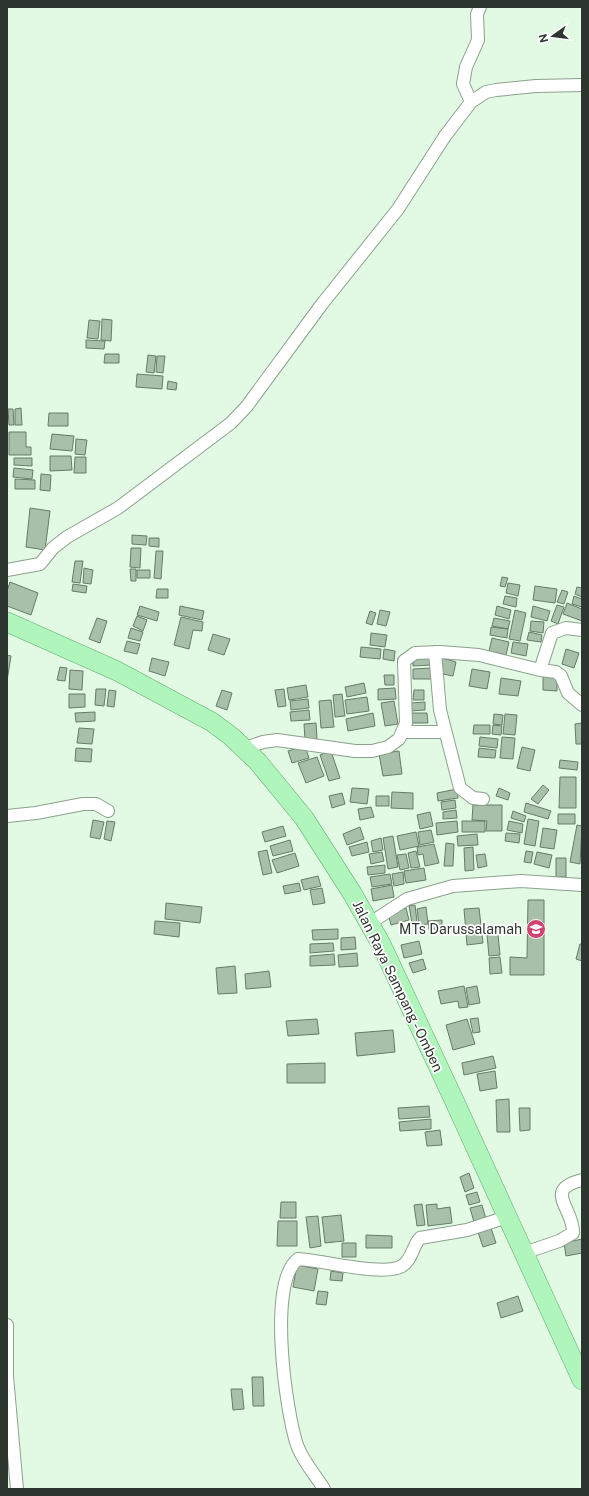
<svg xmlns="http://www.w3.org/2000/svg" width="589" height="1496" font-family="'Public Sans',sans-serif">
	<rect width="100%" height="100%" fill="#e2fae4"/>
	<path fill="#a8bfaa" stroke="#667b68" d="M102,319L112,320L111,341L101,340Z
		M89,320L100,321L98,339L87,338Z
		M86,340L105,341L104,349L86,348Z
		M105,354H119V363H104Z
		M148,355L156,356L154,373L146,372Z
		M157,356H165L163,373L156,372Z
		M137,374L163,376L162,389L136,387Z
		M168,381L177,383L176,390L167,389Z
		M21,408L22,425H15V409Z
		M8,409H13L14,425H9Z
		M49,413H68V426H48Z
		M9,432H26V447H31V455H9Z
		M52,434L74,436L72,451L50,449Z
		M76,439L87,440L85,455L75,454Z
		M50,456H71L72,470L50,471Z
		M75,457H86V473H74Z
		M14,458H32V466L14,465Z
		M14,468L33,470L32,479L13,477Z
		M41,474L51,475L50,491L40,490Z
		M15,479L35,480V489H15Z
		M30,508L50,511L45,550L26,547Z
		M132,535L147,536L146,545L132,544Z
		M149,538H159V547L149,546Z
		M131,548H141L140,568L130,567Z
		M156,551H163L161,579L154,578Z
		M75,561H83L80,583L72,582Z
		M84,568L93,570L91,584L83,583Z
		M130,569H136V581H131Z
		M137,570H150V578H137Z
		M502,577L508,578L505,587L500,586Z
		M10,582L38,593L31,615L7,606V591Z
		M508,583L520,585L518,596L506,593Z
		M73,584L87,586L86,593L72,591Z
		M535,586L557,589L555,603L533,600Z
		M577,587L582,588V597L575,594Z
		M157,589H168V598H156Z
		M562,590L568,592L564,604L557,602Z
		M505,596L517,598L516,607L503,604Z
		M574,596L582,599V607L572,604Z
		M567,603L582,609V621L563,614Z
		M557,605L564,607L558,624L551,621Z
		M140,606L159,612L157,621L137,615Z
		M180,606L204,611L202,620L179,615Z
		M497,606L511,610L509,619L495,615Z
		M533,606L550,611L547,621L531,617Z
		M380,610L390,612L386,626L377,624Z
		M515,610L526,613L520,641L509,639Z
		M370,611L376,613L372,625L366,623Z
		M137,616L147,620L143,631L133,626Z
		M181,617L203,622L202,631L193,630L189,649L174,645Z
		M97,618L107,621L100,643L89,639Z
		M494,618L510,621L508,629L492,626Z
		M531,621L544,622L543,633L530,631Z
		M491,627L508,629L507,638L490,635Z
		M131,628L143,632L140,641L128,638Z
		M529,632L542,635L541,642L527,640Z
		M371,633L387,635L385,647L370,645Z
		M213,634L230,639L224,655L208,650Z
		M492,638L509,642L506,655L489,651Z
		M127,641L140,644L137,654L124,651Z
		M513,642L528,644L526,656L511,653Z
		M361,647L381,649L380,659L360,657Z
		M384,649L395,651L394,661L383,659Z
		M566,649L579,653L574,668L562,664Z
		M7,655L11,656L7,681Z
		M152,658L169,662L165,676L149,671Z
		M413,658H431V665L413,666Z
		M442,658L456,662L453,676L438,673Z
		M60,667L67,668L65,681L57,680Z
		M431,668L432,679H413V669Z
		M472,669L490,672L487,689L469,686Z
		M70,670L83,671L82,690L69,689Z
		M384,675H394V685H385Z
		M543,675L557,676V691L543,690Z
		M501,678L521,681L518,696L499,694Z
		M364,683L366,693L347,697L345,687Z
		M306,685L308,697L289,700L287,688Z
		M395,688L396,699L378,700V689Z
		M96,689H106L104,706L95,705Z
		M284,689L286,706L278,707L275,690Z
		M109,690L116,691L114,707L107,706Z
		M222,690L232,693L227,710L216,706Z
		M414,690H424V700H413Z
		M69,694H85V707L69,708Z
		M342,694L345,716L335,717L333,695Z
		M367,697L369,711L347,714L345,700Z
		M308,699L309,708L291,710L290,701Z
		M331,700L334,727L321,728L319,701Z
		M394,701L398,724L385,726L381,703Z
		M425,702V710L411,711V703Z
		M309,710L310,720L291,721L290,712Z
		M95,712V721L76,722L75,713Z
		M373,713L375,726L348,731L346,719Z
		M410,713H427L428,723H410Z
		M494,714L503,715L502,725L493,724Z
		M505,714L517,715L515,735L503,734Z
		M316,723L317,739L305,740L304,724Z
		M582,723V744H576L575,724Z
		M474,725H490V734H473Z
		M493,725L502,726L501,735L492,734Z
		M79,728L94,729L92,744L77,743Z
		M480,737L498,739L497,748L479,746Z
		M502,737L515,738L513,759L500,758Z
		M305,746L309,758L292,763L288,751Z
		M522,747L535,750L530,771L517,768Z
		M76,748L92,749L91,762L75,761Z
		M479,748L496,750L495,758L478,757Z
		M331,751L340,778L329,781L320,755Z
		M399,751L402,774L383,776L379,754Z
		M317,757L324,776L306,783L298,763Z
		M560,760L578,762L577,770L559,768Z
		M560,777H576V808H559Z
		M543,785L549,790L538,804L531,799Z
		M352,788L369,789L367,804L350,802Z
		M499,788L510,793L508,800L496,796Z
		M457,789L458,798L438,801L437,793Z
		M392,792L413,793V809L391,808Z
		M342,793L345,804L332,808L329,796Z
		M376,796H389V806H376Z
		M455,800L456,808L442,810L441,802Z
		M526,803L551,811L548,819L524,812Z
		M473,805H502V831H486L487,821L472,820Z
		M371,807L374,817L360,820L358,809Z
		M456,810L457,818L443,819V812Z
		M513,811L526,816L524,822L511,818Z
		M430,812L433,826L420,829L417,815Z
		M558,814H575V824H558Z
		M528,819L539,821L535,846L524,844Z
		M93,820L104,822L100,839L90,837Z
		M107,821L115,822L111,841L104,839Z
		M457,821L458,832L437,835L436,823Z
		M462,821H485V832H462Z
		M509,821L523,824L522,833L507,830Z
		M577,825L582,826L580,864L570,862Z
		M283,826L286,836L265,842L262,832Z
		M360,827L364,839L347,845L343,834Z
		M543,828L557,830L554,849L540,847Z
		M431,830L434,842L420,845L418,832Z
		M416,832L419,846L400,850L397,836Z
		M506,833L520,834L519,843L505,841Z
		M477,834L478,845L458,846L457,836Z
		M393,836L398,867L388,869L383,838Z
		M381,838L383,850L373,852L371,841Z
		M290,840L293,851L273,856L270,846Z
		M367,842L369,852L352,856L349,847Z
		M446,843L454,844L453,866H444Z
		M434,844L439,863L425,866L423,854L418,855L417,847Z
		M473,847L474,870L465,871L464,848Z
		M267,850L272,873L263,875L258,852Z
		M416,851L420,867L411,868L408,853Z
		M526,851L533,852L531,863L524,862Z
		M382,852L384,861L371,864L369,854Z
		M537,852L552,855L549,868L534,864Z
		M295,853L299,866L277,873L272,860Z
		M406,854L409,868L400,870L397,855Z
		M485,854L487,866L478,868L476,855Z
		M556,858H566V877H556Z
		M385,865V873L368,875L367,867Z
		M424,868L426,880L406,883L404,871Z
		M403,872L404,884L394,886L392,874Z
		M390,874L392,884L372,887L370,877Z
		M318,876L321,886L304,890L301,880Z
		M299,883L301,891L285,894L283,886Z
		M392,885L394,897L373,901L371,889Z
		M322,888L325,903L313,905L310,890Z
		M528,900H544V975H510V957L527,958Z
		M166,903L202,907L200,923L165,919Z
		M415,905L417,922L412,923L409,906Z
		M426,907L428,924L419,925L417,909Z
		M406,908L409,920L391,925L388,913Z
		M479,908L483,943L467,945L464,909Z
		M442,920V928L429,930L428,921Z
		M155,921L180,923L179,937L154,934Z
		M338,929V939L313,940L312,930Z
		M498,934L500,955L489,956L487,935Z
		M355,937L356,949L341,950V938Z
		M419,941L422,954L404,958L401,945Z
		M333,943L334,951L310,953V944Z
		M580,944H582V961L576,959Z
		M357,953L358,966L339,967L338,955Z
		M334,954L335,965L310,966V956Z
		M500,957L502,973L490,974L489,958Z
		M423,959L426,969L413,973L409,963Z
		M235,966L237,993L218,994L216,968Z
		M269,971L271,987L246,989L245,974Z
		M464,986L468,1007L459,1008L458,1001L441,1004L438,991Z
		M477,986L480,1003L469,1005L466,988Z
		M478,1018L480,1032L473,1033L470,1019Z
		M317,1019L319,1034L288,1036L286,1021Z
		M467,1019L475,1044L453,1050L446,1025Z
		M393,1030L395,1052L357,1056L355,1033Z
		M493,1056L496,1068L464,1075L462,1063Z
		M325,1063V1083H287V1064Z
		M495,1071L497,1088L480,1091L477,1074Z
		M509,1099L510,1132H497L496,1100Z
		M429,1106L430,1117L399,1119L398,1108Z
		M519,1108H530V1130L520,1131Z
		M431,1119V1129L400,1131L399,1122Z
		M440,1130L442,1145L427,1146L425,1132Z
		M469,1173L474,1188L465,1192L460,1177Z
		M477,1192L480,1202L469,1205L466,1195Z
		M281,1202H296V1218H280Z
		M422,1204L425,1225L417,1226L414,1205Z
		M437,1204V1209L450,1207L452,1223L428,1226L426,1205Z
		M482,1205L486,1219L474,1222L470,1208Z
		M341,1215L344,1241L325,1243L322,1217Z
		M318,1216L321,1246L310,1248L306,1217Z
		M278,1221H297V1246H277Z
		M490,1225L496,1243L483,1247L477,1229Z
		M366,1235L392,1236V1248H366Z
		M582,1239V1253L566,1256L564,1243Z
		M342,1243H356V1257H342Z
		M297,1265L318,1269L314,1291L293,1287Z
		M331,1271L343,1273L342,1281L330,1280Z
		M318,1291L328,1292L326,1305L316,1304Z
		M518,1296L523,1311L501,1318L497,1303Z
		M252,1377H263L264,1406H253Z
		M231,1389H242L244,1409L233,1410Z"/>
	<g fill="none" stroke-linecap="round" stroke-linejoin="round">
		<g stroke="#8ba18d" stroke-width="14">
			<path id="street" d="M471,102L463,84L466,67L478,40L477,14L480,7
				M7,570L40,564L53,548L67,537L118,508L231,423L247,406L322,304L398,209L445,136L471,102L486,92L496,90L536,86L582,85
				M435,652L440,710L460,788L473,798L483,799
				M540,670L552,633L566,628L582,630
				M402,732H444
				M245,748L263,742L277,740L355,751H372L388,747L399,739L406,723L404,661L415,653L440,652L479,655L540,670L556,672L561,676L568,693L582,705
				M7,816L36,813L83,804H96L108,811
				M370,923L407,899L453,886L521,881L582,885
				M524,1253L559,1241L573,1233C574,1208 542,1190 582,1180
				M7,1325V1376L17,1489
				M324,1489C315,1474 303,1462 297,1445C286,1412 267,1282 298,1259C322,1260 383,1277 402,1266C412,1260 413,1245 420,1238L467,1230L507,1217"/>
		</g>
		<g stroke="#60ae6c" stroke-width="20">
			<path id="primary" d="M7,622L117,671L212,722L232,737L258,762L304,818L352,893L381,944L453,1098L582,1380"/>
		</g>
		<use href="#street" stroke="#fff" stroke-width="12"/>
		<use href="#primary" stroke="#b0f5bb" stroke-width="19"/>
	</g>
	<defs>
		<g id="school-disc" transform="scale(1)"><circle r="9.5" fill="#d04371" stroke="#fff"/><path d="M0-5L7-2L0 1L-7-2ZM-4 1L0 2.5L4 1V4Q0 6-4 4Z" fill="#fff"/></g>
	</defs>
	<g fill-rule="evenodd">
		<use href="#school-disc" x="536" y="929"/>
	</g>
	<g text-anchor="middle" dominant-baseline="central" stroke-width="3.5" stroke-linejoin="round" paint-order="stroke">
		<g font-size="14" fill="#2d362e" stroke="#fff" text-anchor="end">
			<text x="522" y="929">MTs Darussalamah</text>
		</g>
		<g font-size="14" fill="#2d362e" stroke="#fff">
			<text transform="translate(398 986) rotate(64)">Jalan Raya Sampang - Omben</text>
		</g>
	</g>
	<rect width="589" height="1496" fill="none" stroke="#2d362e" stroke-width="16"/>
	<g transform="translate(553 36) rotate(256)" stroke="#ffffff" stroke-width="3" paint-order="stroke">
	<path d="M0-3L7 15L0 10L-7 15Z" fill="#2d362e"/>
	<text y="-6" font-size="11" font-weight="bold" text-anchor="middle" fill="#2d362e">N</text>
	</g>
</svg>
